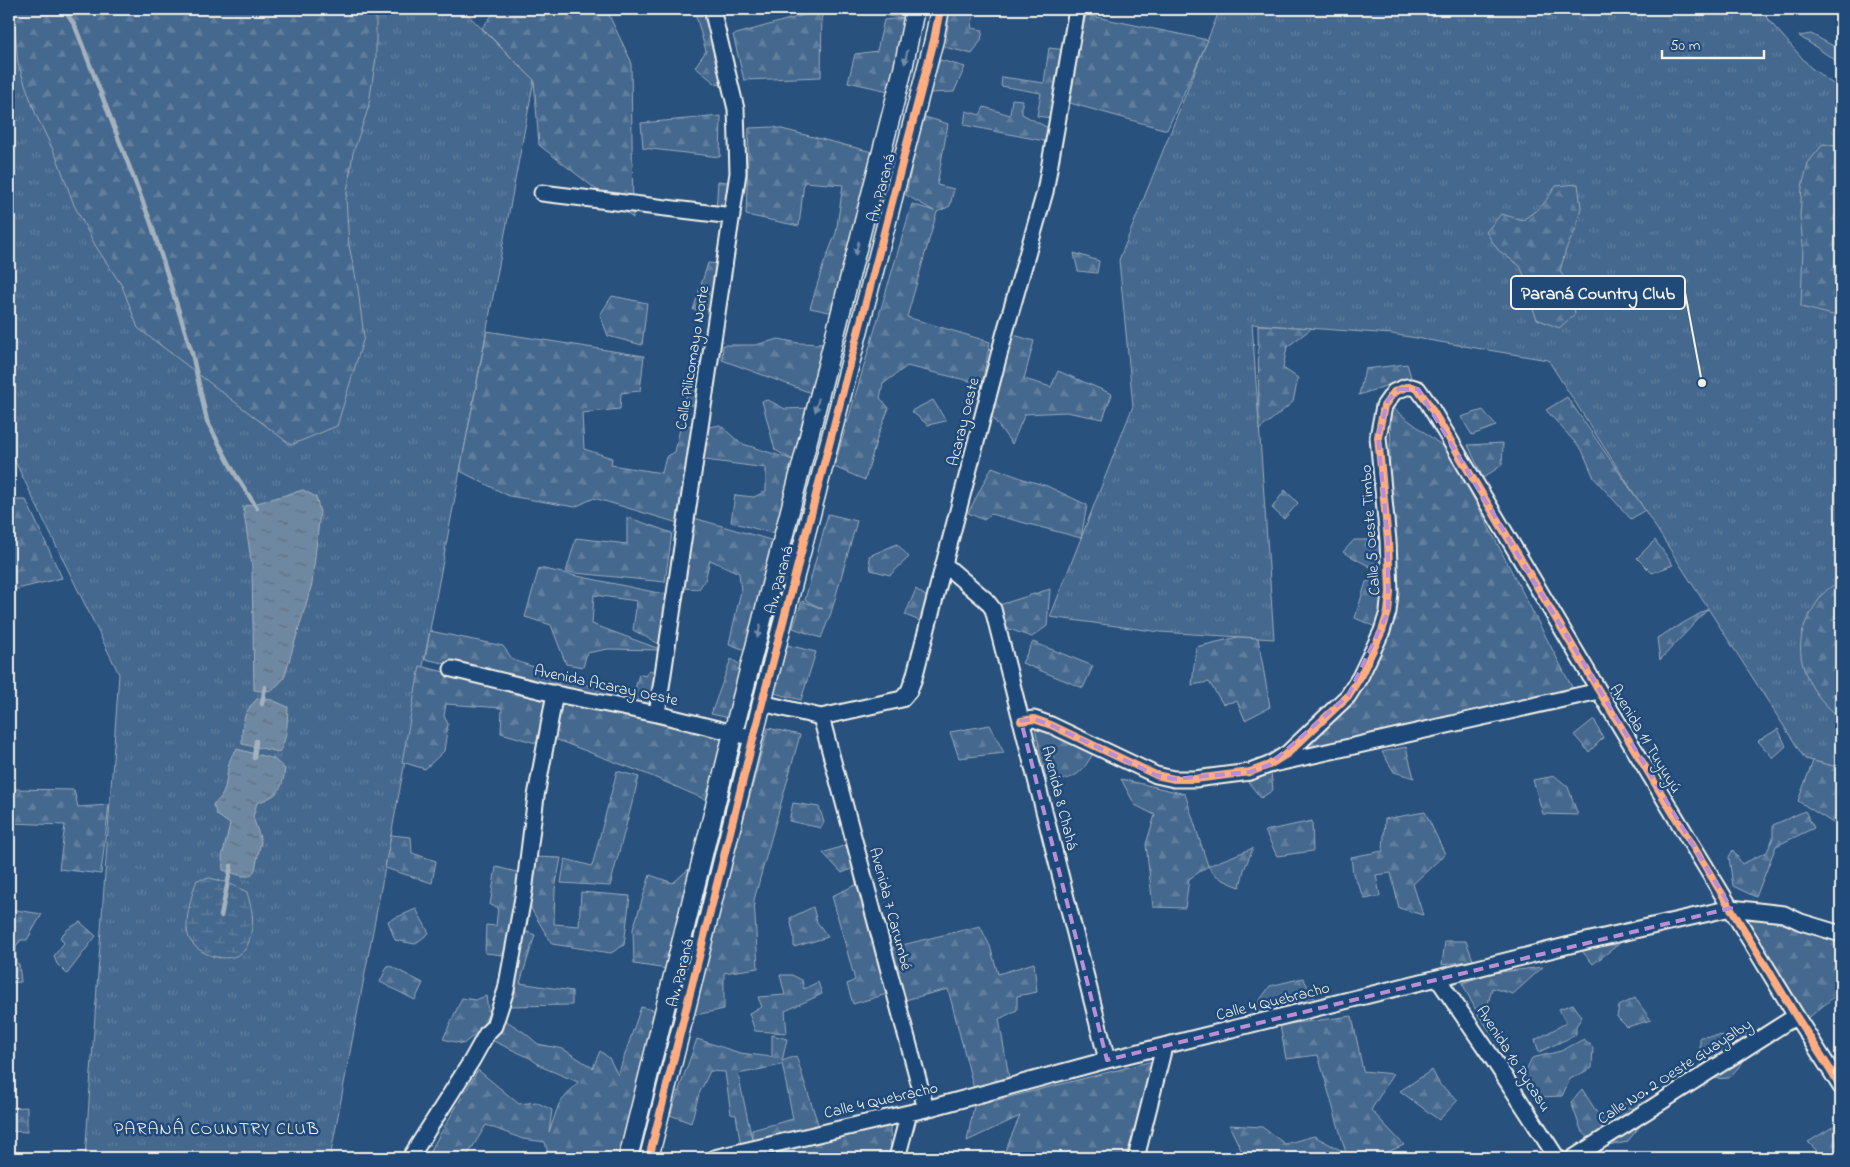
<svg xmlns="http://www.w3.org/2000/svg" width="1850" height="1167" font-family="'Indie Flower',sans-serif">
	<defs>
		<pattern id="grass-tufts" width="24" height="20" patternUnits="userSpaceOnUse" patternTransform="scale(1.25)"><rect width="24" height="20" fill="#45688e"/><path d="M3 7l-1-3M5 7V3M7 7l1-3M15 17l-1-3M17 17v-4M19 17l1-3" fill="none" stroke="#607e9e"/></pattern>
		<pattern id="forest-firs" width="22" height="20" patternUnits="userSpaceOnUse" patternTransform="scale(1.25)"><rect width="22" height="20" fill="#45688e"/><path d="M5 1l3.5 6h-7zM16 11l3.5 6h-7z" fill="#607e9e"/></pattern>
		<pattern id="wetland-marsh" width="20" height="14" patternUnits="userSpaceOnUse" patternTransform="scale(1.25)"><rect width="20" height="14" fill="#45688e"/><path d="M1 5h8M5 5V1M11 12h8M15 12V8" fill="none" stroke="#607e9e"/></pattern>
		<pattern id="water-ripples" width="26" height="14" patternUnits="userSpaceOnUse" patternTransform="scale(1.25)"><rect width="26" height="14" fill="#6e88a2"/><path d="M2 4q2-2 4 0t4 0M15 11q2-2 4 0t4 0" fill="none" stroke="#5f6e7d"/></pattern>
	</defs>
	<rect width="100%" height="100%" fill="#28517e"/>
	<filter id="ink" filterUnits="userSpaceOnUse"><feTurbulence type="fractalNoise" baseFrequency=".02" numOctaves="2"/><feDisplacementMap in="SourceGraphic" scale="10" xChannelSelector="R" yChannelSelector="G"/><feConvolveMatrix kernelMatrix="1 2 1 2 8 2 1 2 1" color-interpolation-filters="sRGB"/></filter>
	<g filter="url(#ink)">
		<path fill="url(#grass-tufts)" stroke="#9cacbb" d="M9,9H462L534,80L330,1158H85L119,674L9,449Z
			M1220,9H1759L1810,67L1841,90V768L1805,759L1548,360L1392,334L1252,324L1274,639L1160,632L1050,617L1133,406L1119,260Z"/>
		<path fill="url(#forest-firs)" stroke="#9cacbb" fill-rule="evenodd" d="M16,9H376V58L368,109L353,153L346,199L349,245L358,289L364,337L337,426L291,445L138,328L122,286L95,245L74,205L57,158L36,115L18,64L14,18Z
			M497,9H606L631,61L633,218L539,145L534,80L482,28Z
			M694,9H721L736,88L716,84L695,67L706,51Z
			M882,9H909L893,92L848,82L855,54L877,51L884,20L905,18L887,16Z
			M950,9H975L971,28L983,30L981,40L972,54L945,47Z
			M822,10L821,77L744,80L733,35Z
			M1086,15L1208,40L1167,130L1066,102Z
			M1811,34L1841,50V64L1799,36Z
			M1049,48L1066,50L1051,118L1037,116L1041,93L1001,86L1002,77L1044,83Z
			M940,60L965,67L954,92L928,93Z
			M1012,99L1022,100V114L1052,130L1044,141L964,125L966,111L980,115L984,107L1010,115Z
			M721,116L720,157L643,148L641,123Z
			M922,116L948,124L937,185L954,189L950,206L937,212L907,317L990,342L982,384L907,366L883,384L880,398L889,408L877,438L865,480L834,467L912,204L934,211L906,195Z
			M774,127L880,154L839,314L810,308L823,266L836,233L843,185L804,182L799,226L746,215L749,128Z
			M1823,144L1841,147V317L1801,307L1803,245L1800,216L1802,187L1808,163Z
			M718,181L735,183L727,217L716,212Z
			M1578,184L1581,207L1576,229L1566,249L1560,271L1572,292L1575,314L1559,328L1537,319L1528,296L1529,287L1520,266L1498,250L1486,232L1501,214L1523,220L1542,206L1556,186Z
			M1074,253L1099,261L1097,273L1078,271Z
			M708,263L720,264L715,309L693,310Z
			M612,296L647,303L642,345L608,336L600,315Z
			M1258,325L1312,328L1287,347L1283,368L1298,378L1293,402L1259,430Z
			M487,331L644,356L640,391L621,393L620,409L582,413L584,449L612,458L611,465L662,473L666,457L675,452L681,424L693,426L698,406L685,404L691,365L708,362L678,523L594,498L575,507L509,496L460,471Z
			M1007,333L1034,341L1024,379L1051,387L1058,371L1112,394L1103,419L1066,412L1025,414L1012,444L992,417Z
			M779,339L798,343L827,344L814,394L722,360L723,345H755Z
			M1407,364L1411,377L1359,395L1365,369Z
			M1567,397L1645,510L1631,519L1594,478L1582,450L1546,410Z
			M768,400L785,409L809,408L775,534L731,522L735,495L754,497L766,491V468L698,459L704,428L720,425L740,443L793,460L775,450L762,401Z
			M933,400L946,421L928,425L911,411Z
			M1391,407L1449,451L1574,691L1297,757L1360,690L1380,629L1355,618L1366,582L1387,576L1343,552L1354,540H1372L1385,543L1387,574Z
			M1483,410L1496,426L1472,435L1461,417Z
			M1503,443L1502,465L1483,478L1468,445Z
			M992,467L1026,480L1047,486L1087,505L1081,538L991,514L984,520L968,513Z
			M1285,490L1298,503L1284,519L1272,508Z
			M9,500H26L62,578L9,591Z
			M828,514L857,521L831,613L821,638L793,628L802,601L823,609L805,600Z
			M627,517L672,533L665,582L566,572L576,538L627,544Z
			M694,518L774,541L751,652L729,644L741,591L739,573L710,560L705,580L699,589L682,588Z
			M1655,540L1673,565L1652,573L1637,558Z
			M897,544L909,557L890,575L871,570L869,556Z
			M539,568L668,595L661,645L633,630L637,601L594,595L592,624L662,650L608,649L587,653L583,667L566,664L551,625L525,617Z
			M1841,582V718C1812,697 1791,661 1805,624C1807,618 1811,613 1814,607C1822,594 1827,587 1841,582Z
			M916,589L931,600L920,621L905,615Z
			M1050,589L1047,626L1032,637L1006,628L996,606Z
			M1708,609L1660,660L1657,638Z
			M430,631L503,646L513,660L590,686L634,693L639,674L645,676L650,670L659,674L651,710L425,659Z
			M1238,637L1258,638L1270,707L1245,720L1237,701L1223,704L1209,682L1192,685L1196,647Z
			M1033,642L1093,666L1083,688L1022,663Z
			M783,644L816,652L801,700L774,693Z
			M731,659L747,669L730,718L711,714Z
			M420,666L547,697L543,745L501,733L502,708L446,704L444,716L448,724L444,751L425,769L402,762Z
			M561,702L752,745L730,808L711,802L649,775L552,738Z
			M1594,719L1603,738L1589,752L1574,735Z
			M1034,723L1094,752C1080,776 1074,781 1046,780Z
			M990,725L1004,753L959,758L950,732Z
			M768,728L800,735L754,900L758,968L724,973V1009L691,1016Z
			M1778,729L1786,746L1773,758L1758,741Z
			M1406,747L1414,778L1394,772L1382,752Z
			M1813,761L1841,768V828L1798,801Z
			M617,771L639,777L610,886L561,883L565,859L592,866Z
			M1271,772L1273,790L1261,798L1248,782Z
			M1555,776L1568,787L1578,815L1543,814L1533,780Z
			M1121,779L1185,794L1208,866L1253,848L1244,870L1240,887C1227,882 1215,878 1208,866L1189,879L1185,908L1153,907L1146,844L1155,815L1135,805Z
			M9,789L74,790L78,807L109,805L101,874L59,869L65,825L9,823Z
			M793,803L819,807L824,822L821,828L789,821Z
			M1805,811L1814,828L1776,846L1756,897L1733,886L1729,857L1733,850L1742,864L1767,852L1773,838V825Z
			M1425,812L1445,854L1413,884L1423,915L1399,908L1391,873L1376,875L1380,896L1365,899L1353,874L1351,857L1383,851L1385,819Z
			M1312,821L1313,851L1277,856L1265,831Z
			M391,835L411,837L412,853L436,861L432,883L385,868Z
			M849,844L856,867L842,873L823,853Z
			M535,857L561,858L555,889L554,924L579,926L581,892L630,896L624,945L611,953L552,944L524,897Z
			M702,857L667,969L634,964L633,929L650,875L673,883Z
			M496,867L525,874L511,956L485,953L486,925L496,926L498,907L490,905Z
			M860,883L887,994L853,1004L847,984L855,980L832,896Z
			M813,907L817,922L828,937L794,947V937L790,918Z
			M9,909L42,914L27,940H21L16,946V963L19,964L21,982L9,983Z
			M416,909L429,933L415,944L395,940L388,921Z
			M1741,913L1793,927L1841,936V991L1806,1020Z
			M80,922L96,936L67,974L57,964L54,956L64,943L60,937L68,929Z
			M980,926L990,946L998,974L1034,963L1037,992L1017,996V1010L999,1019L1009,1077L974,1089L948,989L897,1002L890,948Z
			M522,930L535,935L520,983L572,991V1005L507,1006Z
			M1624,940L1593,964L1582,951Z
			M1445,941H1466L1473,960L1442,965Z
			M388,965L423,983L415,1000L380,982Z
			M1543,967L1513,994L1492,988L1488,1004L1490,1014L1505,1037L1500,1045L1479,1016L1462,983L1492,973Z
			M780,975H792L802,980L804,989L818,982L822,994L785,1011L787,1033L755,1031L749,1013L762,1007L758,997L785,995Z
			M1303,978L1317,1003L1260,1017L1255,1007L1270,986Z
			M486,996L490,1023L463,1044L443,1039L462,998L475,1000Z
			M1635,998L1651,1020L1627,1027L1617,1017L1619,1006Z
			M1573,1004L1582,1017L1576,1026V1035L1539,1052L1535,1040L1566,1023L1559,1009Z
			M641,1007L658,1011L620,1158H549L545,1142L523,1139L486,1125L466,1158H426L478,1070L519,1104L536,1102L552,1110L549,1132L559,1104L578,1082L542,1067L530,1058L487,1038L502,1018L525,1033L538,1044L563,1049L593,1068L600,1051L609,1058L618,1075Z
			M1352,1016L1363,1071L1393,1074L1371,1110L1404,1145L1385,1153L1392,1158H1245L1229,1125L1262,1127L1285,1144L1314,1136L1346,1153L1318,1055L1286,1059L1280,1025Z
			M1753,1033L1750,1054L1729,1078L1710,1079L1700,1055V1037Z
			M772,1035L787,1039L782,1061L796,1056L820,1130L741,1147L736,1115L731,1114L725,1072L710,1071L699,1094L691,1123L670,1115L697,1039L740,1053L772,1057ZM782,1063L793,1119L752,1130V1139L738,1074L781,1065Z
			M1584,1039L1593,1047L1592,1068L1570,1079L1562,1096L1539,1097L1523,1076L1532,1058L1561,1051Z
			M1161,1059L1125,1158H1002L1020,1116L967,1141L974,1106Z
			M1432,1070L1440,1085L1458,1100L1439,1120L1400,1091Z
			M1582,1089L1601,1119L1632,1098L1644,1108L1641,1125L1627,1142L1598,1148L1581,1130L1571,1102Z
			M27,1107V1132L9,1131V1108Z
			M1841,1122V1158H1821L1822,1156L1808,1142Z
			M890,1126L891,1158H752Z"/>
		<path fill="url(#wetland-marsh)" stroke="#9cacbb" d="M210,878L228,883L247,892C252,911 255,917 250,937C249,940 248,945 246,948C234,966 200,957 190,940C182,926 192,893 197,880Z"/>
		<path fill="url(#water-ripples)" stroke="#a4b2be" d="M303,490L316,497L320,512L312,584L284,678C274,690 270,693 254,690L252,566L243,507Z
			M258,698L272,700L288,707C287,722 288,739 279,752L242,744C242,723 242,713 258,698Z
			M237,749L274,759L285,769C282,792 278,795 257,803L253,817L261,841L255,870L250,876H242L223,870L222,857L230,824L217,815L213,804C233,794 221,764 237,749Z"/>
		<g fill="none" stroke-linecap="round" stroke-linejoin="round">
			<path stroke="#a4b2be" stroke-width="4.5" d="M64,9L75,26L151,223L192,353L207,421L235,474L257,508
				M262,704L265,687
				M254,758L256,741
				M221,916L231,866"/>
			<g stroke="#f4f1e8" stroke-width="19">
				<path id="minor" d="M542,193L732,216
					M945,565L986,600L993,609L1107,1060
					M452,669L551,693L657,714L754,738
					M762,703L821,717L902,699L909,691L914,678L1005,332L1045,192L1077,9
					M657,714L738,173L736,109L712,9
					M821,717L926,1109
					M1021,721L1034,719L1051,725L1156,775L1174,779H1195L1250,772L1269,765L1288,753L1348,696L1360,677L1382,631L1388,612L1390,592L1388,541L1378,437L1384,406L1394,392L1406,387H1412L1418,389L1428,403L1599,691L1796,1016L1841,1087
					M1278,763L1599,691
					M1438,979L1491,1056L1557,1158
					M410,1158L472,1060L487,1033L494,1026L506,990L524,892L536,796L555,693
					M714,1158L926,1109L1107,1060L1582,942L1731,908L1784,914L1801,922L1841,934
					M897,1158L909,1113
					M1136,1158L1164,1047
					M1573,1158L1796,1016"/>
			</g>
			<g stroke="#f4f1e8" stroke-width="21">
				<path id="tertiary" d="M628,1158L733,733L903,69L915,9
					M649,1158L762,703L934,40L940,9"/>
			</g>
			<use href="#minor" stroke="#1f4a7a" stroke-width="15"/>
			<use href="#tertiary" stroke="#1f4a7a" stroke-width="18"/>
			<g stroke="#1f4a7a" stroke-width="11">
				<path id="cycleway" d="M1021,721L1034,719L1051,725L1156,775L1174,779H1195L1250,772L1269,765L1288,753L1348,696L1360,677L1382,631L1388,612L1390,592L1388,541L1378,437L1384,406L1394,392L1406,387H1412L1418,389L1428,403L1599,691L1796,1016L1841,1087
					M649,1158L762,703L934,40L940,9"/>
			</g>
			<use href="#cycleway" stroke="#ffac80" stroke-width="8"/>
		</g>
		<defs><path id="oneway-solid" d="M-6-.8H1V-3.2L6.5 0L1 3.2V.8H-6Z" transform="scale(1.25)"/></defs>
		<g fill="#748da6">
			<use href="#oneway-solid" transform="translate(906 57) rotate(101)"/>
			<use href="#oneway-solid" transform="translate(857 248) rotate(104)"/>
			<use href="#oneway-solid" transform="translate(817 405) rotate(104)"/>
			<use href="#oneway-solid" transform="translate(759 631) rotate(104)"/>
		</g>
	</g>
	<path fill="none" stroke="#b88ed4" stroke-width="4" stroke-dasharray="10 6" stroke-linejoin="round" d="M1399,389H1418L1731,908L1107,1060L1021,721L1034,719L1051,725L1156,775L1174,779L1250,772L1269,765L1348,696L1388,612V541L1378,437L1388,400Z"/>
	<g text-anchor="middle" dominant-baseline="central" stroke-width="5" stroke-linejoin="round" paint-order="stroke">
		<g font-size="16" fill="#f4f1e8" stroke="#1f4a7a">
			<text transform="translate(882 188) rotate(-75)">Av. Paraná</text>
			<text transform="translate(693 358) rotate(-81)">Calle Pilicomayo Norte</text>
			<text transform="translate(964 422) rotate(-76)">Acaray Oeste</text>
			<text transform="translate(1371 530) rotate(-94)">Calle 5 Oeste Timbo</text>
			<text transform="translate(780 580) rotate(-75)">Av. Paraná</text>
			<text transform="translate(606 686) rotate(12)">Avenida Acaray Oeste</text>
			<text transform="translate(1645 739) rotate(59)">Avenida 11 Tuyuyú</text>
			<text transform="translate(1059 798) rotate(76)">Avenida 8 Chahá</text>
			<text transform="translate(890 909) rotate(75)">Avenida 7 Carumbé</text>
			<text transform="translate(681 973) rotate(-76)">Av. Paraná</text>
			<text transform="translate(1273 1002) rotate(-14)">Calle 4 Quebracho</text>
			<text transform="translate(1513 1059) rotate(57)">Avenida 10 Pycasu</text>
			<text transform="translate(1675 1072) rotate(-33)">Calle No. 2 Oeste Guayalby</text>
			<text transform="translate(881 1101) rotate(-13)">Calle 4 Quebracho</text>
		</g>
		<g font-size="18" letter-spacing="1" fill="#f4f1e8" stroke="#1f4a7a">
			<text x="217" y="1130">PARANÁ COUNTRY CLUB</text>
		</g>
	</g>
	<path fill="none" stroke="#f4f1e8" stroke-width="2" d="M1702 383L1685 292"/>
	<circle fill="#f4f1e8" stroke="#1f4a7a" stroke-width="2" cx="1702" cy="383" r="5"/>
	<rect fill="#1f4a7a" stroke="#f4f1e8" stroke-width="2" x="1511" y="276" width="174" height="33" rx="5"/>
	<g font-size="18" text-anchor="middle" font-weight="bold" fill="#f4f1e8">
		<text x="1598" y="299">Paraná Country Club</text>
	</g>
	<rect width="1850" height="1167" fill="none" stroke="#1f4a7a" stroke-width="30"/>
	<rect x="15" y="15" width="1820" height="1137" fill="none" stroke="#f4f1e8" stroke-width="2" filter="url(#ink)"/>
	<path d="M1662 50v8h102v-8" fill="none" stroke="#f4f1e8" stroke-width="2.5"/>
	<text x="1670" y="50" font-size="15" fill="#f4f1e8" stroke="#1f4a7a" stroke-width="4" paint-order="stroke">50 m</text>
</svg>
